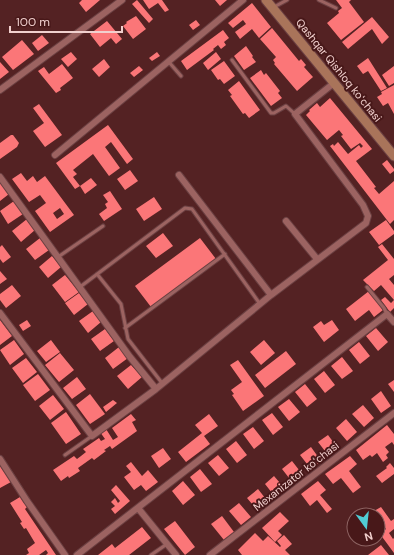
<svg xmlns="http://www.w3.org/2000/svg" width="394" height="555" font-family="'DM Sans',sans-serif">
	<rect width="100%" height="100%" fill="#542223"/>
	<path fill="#fb7678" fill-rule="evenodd" d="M82,0H100L86,12L79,3Z
		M137,0L153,19L149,23L132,4Z
		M143,0H162L169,10L165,12L158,3L149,9Z
		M215,0H227L220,6Z
		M336,0H351L349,2L364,22L341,40L327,23L339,13L338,11L342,8Z
		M252,3L271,27L259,38L252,29L240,39L235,32L246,24L243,20L233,28L228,23Z
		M136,16L146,29L133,39L123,26L127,23L126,22Z
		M372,17L389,37L382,44L372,29L348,49L342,42Z
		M196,20L200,25L193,30L189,25Z
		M107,21L122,39L116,44L111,38L100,47L90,34Z
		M272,28L299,61L301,59L306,65L304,67L313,77L297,91L274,64L275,63L273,60L276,57L260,39Z
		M223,30L229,38L224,42L226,45L221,49L218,45L213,49L214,50L187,70L181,61Z
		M42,35L49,43L38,51L32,43Z
		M22,40L34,54L13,70L2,57Z
		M246,46L253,56L252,57L256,62L244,70L234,56Z
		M71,52L77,59L68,67L61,59Z
		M157,52L160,56L152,61L149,58Z
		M216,52L221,59L208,70L203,63Z
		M368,58L387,88L381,91L368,71L363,74L357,66Z
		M104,59L110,67L99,77L92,69Z
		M224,61L235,76L224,84L220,79L218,80L211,70Z
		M0,62L9,72L0,79Z
		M62,64L73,78L60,88L61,90L56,93L38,71L44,67L49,74Z
		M139,66L143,70L134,77L130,73Z
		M394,66V83L389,86L382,75Z
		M261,70L264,75L266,73L280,91L278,93L282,98L271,106L250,78Z
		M239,81L260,110L249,118L245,113L243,114L230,96L232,95L228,90Z
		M394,85V114L388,103L383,106L377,97L382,94L381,92Z
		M330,98L372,149L356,161L376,187L374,188L379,194L394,181V220L390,224L330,146L333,144L334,146L338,142L348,154L359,145L361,148L363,146L360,143L351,149L341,136L343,135L339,130L327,140L306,115L310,111L309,110L317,103L320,107Z
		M39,104L62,135L45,147L33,131L44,123L33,108Z
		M108,125L133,159L127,164L111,142L105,147L120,168L109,176L93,154L73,170L77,174L73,177L80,186L75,189L56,163Z
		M11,135H13L19,143L17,147L0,159V143Z
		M387,160L394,169V171L390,174L382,164Z
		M130,170L138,181L125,190L117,179Z
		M21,173L27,181L33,176L37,182L45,176L74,215L50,232L35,211L46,203L40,195L29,202L12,179ZM60,208L64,214L57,219L53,213Z
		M91,178L97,185L85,194L80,186Z
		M0,184H1L9,194L0,201Z
		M110,191L122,209L104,221L99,214L107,208L105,204L108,202L103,195Z
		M154,197L162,209L144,221L136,209Z
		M14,201L23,214L8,224L0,211Z
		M27,219L35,230L21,242L12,231Z
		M386,220L394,231V234L379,245L369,232Z
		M163,233L173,246L156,258L146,246Z
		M40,238L49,250L35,260L26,249Z
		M200,238L216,259L151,307L135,286Z
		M382,244L394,259V275L389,279L394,285V308L390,312L381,300L385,297L391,303L394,300L381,285L374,291L363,280L388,260L378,247Z
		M2,245L11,257L3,263L0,259V247Z
		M52,256L61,267L48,278L39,267Z
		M0,271L7,279L0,284Z
		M65,275L79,292L65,302L52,285Z
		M12,285L21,296L6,308L0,300V294Z
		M369,291L383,310L374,317L369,310L355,321L346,309Z
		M79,293L88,304L74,315L65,303Z
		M93,311L101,322L88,333L79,321Z
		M0,320L12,336L0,345Z
		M27,320L31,326L23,331L19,325Z
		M332,320L339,330L324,342L313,327L321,321L324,325Z
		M376,328L388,342L378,351L366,336Z
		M105,329L114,341L100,351L91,339Z
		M14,340L24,354L10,365L0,350Z
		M51,340L60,352L46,362L37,351Z
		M264,340L275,353L261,365L250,352Z
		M359,342L370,356L360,364L349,350Z
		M119,347L128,358L113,369L105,358Z
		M286,351L296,364L265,388L255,375Z
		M60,353L74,370L59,382L45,365Z
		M342,357L353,371L342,379L331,366Z
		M26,358L37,372L23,383L12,368Z
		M238,360L264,396L243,411L232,395L234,394L231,390L242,382L230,365Z
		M131,365L142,377L128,389L117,376Z
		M324,371L335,385L325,393L314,379Z
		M38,374L50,390L35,401L23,385Z
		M77,377L86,389L72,399L63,388Z
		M394,380V392L388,384Z
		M305,384L317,399L307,407L295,392Z
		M381,391L391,406L381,413L371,399Z
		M90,394L105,414L90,424L76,405Z
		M53,395L64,409L50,420L39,406Z
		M289,399L300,412L289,421L278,407Z
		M113,400L117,403L106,412L103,407Z
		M363,405L374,418L364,427L352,414Z
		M66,412L81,434L66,444L51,423Z
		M272,413L283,427L273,435L262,420Z
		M131,414L136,420L132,422L137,431L112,449L110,446L104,450L106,451L94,460L92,458L78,468L80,471L69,478L68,476L61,481L53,470L74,456L77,459L81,456L86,452L83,449L99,438L101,441L105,439L100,432L106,429L113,440L118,437L112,428Z
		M209,414L218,426L204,436L210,444L186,462L178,452L202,433L195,425Z
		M346,419L357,432L347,441L336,428Z
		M387,425L394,434V445L392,442L385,447L389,452L386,455L388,458L383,462L377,453L372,457L370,455L363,460L356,450Z
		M253,427L264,441L254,449L243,434Z
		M328,435L337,447L328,455L318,442Z
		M236,441L247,455L237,463L226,449Z
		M311,447L321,461L311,469L300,455Z
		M163,448L171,459L159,468L151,456Z
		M218,455L229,468L219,476L208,463Z
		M350,456L357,464L349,471L361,487L353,493L341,478L333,484L325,474Z
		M292,461L303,475L293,483L282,469Z
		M131,462L142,476L148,470L158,482L146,491L141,485L134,490L124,477L131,472L126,466Z
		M390,463L394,468V474L382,483L376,476L387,468L386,467Z
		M0,466L11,482L0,488Z
		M200,469L212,484L201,492L190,477Z
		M274,476L286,490L276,498L265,484Z
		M183,481L195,495L183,505L172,491Z
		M318,481L326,490L320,495L332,509L327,513L317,500L310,506L301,494Z
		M116,485L130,501L115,514L111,509L115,506L111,502L115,498L118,503L120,501L111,490Z
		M258,489L269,503L258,511L247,498Z
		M20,497L27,507L25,509L56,555H46L48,553L46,550L39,555H26L29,553L27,549L35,543L26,528L24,529L20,523L22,522L10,503Z
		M239,503L251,517L241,525L229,511Z
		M381,507L391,521L394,519V529L389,533L393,539L394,538V553L380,534L386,529L374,511Z
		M280,512L289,521L278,531L282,535L275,542L262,528Z
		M222,516L234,532L224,540L211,524Z
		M175,521L195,547L185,555L164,529Z
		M142,527L151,538L129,555H98L112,544L115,548Z
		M255,533L263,541L268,536L280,547L281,546L277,541L284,535L292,544L285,550L290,555H242L238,550Z
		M381,545L389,555H368Z"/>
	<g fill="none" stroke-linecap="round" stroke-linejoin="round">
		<g stroke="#6b4042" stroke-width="5">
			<path id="lane" d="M319,0L336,8
				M274,7L287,0
				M232,60L271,113H274L286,106L295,114
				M168,61L181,76
				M58,257L103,226
				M97,274L121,304L128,339L162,383
				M80,287L185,208L192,209L260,304
				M367,287L384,308L387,314
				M125,328L225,254
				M65,455L92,436
				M151,555L167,544"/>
		</g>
		<g stroke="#6b4042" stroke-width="8">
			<path id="street" d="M0,90L122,0
				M55,155L243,0
				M179,175L271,295
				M0,177L130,357L156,389L92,436L0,313
				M286,221L317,259
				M156,389L271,295L366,223L368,216L363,205L295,114L334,83
				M0,459L27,501L65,555
				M138,508L176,555
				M77,555L387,314L394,322
				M210,555L394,413"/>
		</g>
		<g stroke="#6b4042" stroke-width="11">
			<path id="secondary" d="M266,0L394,156"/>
		</g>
		<use href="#lane" stroke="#9c6361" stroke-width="3"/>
		<use href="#street" stroke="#9c6361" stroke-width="6"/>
		<use href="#secondary" stroke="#a9745a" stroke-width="9"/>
	</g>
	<g text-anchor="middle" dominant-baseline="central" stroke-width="4" stroke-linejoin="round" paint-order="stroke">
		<g font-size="11" fill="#f1d0ce" stroke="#481819">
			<text transform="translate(339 70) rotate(51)">Qashqar Qishloq koʻchasi</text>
			<text transform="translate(296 476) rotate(-38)">Mexanizator koʻchasi</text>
		</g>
	</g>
	<g transform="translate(366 527) rotate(165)"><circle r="19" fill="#481819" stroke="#8c6261"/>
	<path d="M0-3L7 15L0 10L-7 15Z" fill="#51ccd4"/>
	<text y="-6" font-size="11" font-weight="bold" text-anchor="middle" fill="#f1d0ce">N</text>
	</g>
	<path d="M10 26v6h112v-6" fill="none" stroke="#f1d0ce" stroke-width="2"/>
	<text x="16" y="26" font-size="12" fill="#f1d0ce" stroke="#481819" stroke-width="3" paint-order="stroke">100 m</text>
</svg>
